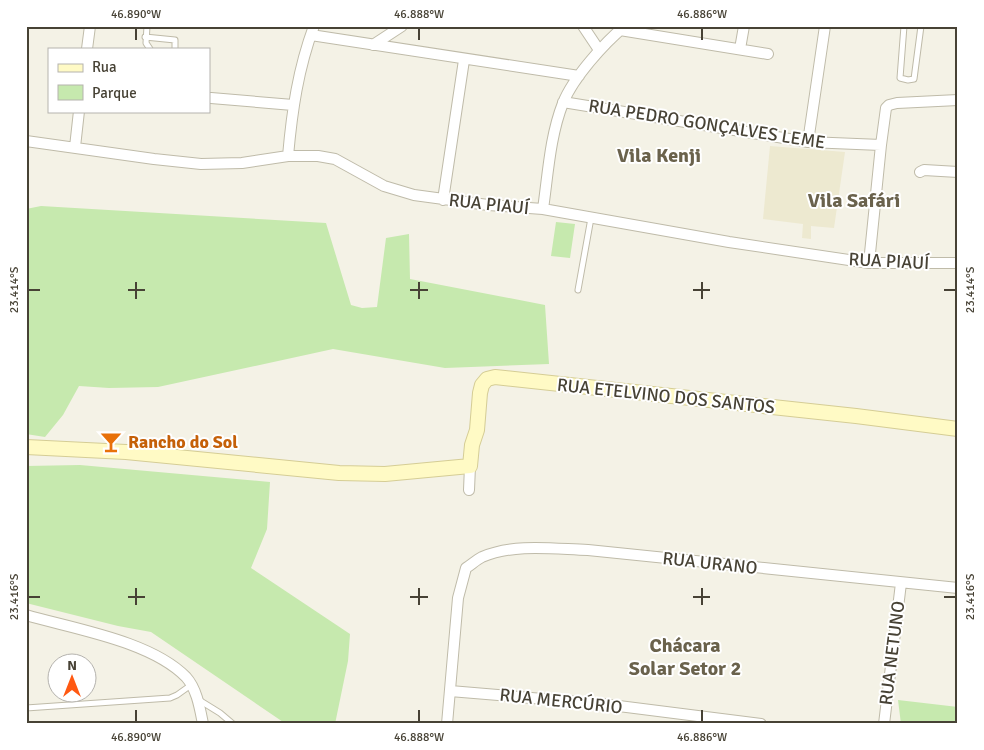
<svg xmlns="http://www.w3.org/2000/svg" width="984" height="750" font-family="Signika,sans-serif">
	<rect width="100%" height="100%" fill="#f4f2e6"/>
	<path fill="#ede9d0" d="M770,146L845,152L834,228L811,226V239L802,238L803,224L763,219Z"/>
	<path fill="#c6e9ae" d="M41,206L326,223L351,305L362,308L377,307L386,238L409,234L410,279L545,305L549,364L445,368L333,349L158,387L109,388L79,386L63,415L45,437L26,434V209Z
		M556,222L575,224L570,258L551,256Z
		M80,465L270,482L267,529L251,568L350,634L348,661L335,724H286L151,632L118,626L26,603V466Z
		M898,700L958,707V724H901Z"/>
	<g fill="none" stroke-linecap="round" stroke-linejoin="round">
		<g stroke="#bfbba9" stroke-width="7">
			<path id="lane" d="M147,26L146,43L150,49
				M904,26L900,78L908,80L914,79L921,26
				M145,37L175,40V49
				M578,290L591,218
				M199,700L220,713L233,724
				M26,708L170,698L177,695L191,685"/>
		</g>
		<g stroke="#bfbba9" stroke-width="12">
			<path id="street" d="M583,26L599,50
				M620,30L768,54
				M311,35L579,76
				M373,45L402,26
				M87,49L90,26
				M740,49L744,26
				M211,98L293,105
				M563,102L808,142L881,145
				M26,141L154,159L201,164L242,163L288,156H318L335,159L384,186L414,195L488,205L543,209L729,242L869,263H958
				M808,142L825,26
				M75,147L79,111
				M288,156C292,111 298,69 314,26
				M920,172L924,170L958,172
				M443,200L464,60
				M543,209C548,174 550,136 563,103C573,78 604,43 625,26
				M869,263L881,145L886,108L889,105L897,103L958,100
				M469,490L470,466
				M26,615C74,629 151,641 186,677C197,689 200,709 203,724
				M450,691L603,704L761,724
				M447,724L458,598L466,568C471,565 476,560 482,557C515,543 554,549 588,550L958,588
				M884,724L901,583"/>
		</g>
		<g stroke="#d5cd95" stroke-width="16">
			<path id="secondary" d="M26,447L126,452L339,473L385,474L470,466L472,445L477,430L480,393L482,385L487,379L495,377L856,416L958,429"/>
		</g>
		<use href="#lane" stroke="#fff" stroke-width="5"/>
		<use href="#street" stroke="#fff" stroke-width="10"/>
		<use href="#secondary" stroke="#fffac5" stroke-width="14"/>
	</g>
	<path fill="none" stroke="#474235" stroke-width="2" d="M136,28V40M419,28V40M702,28V40M136,282V299M419,282V299M702,282V299M28,290H40M128,290H145M410,290H428M693,290H710M944,290H956M136,588V605M419,588V605M702,588V605M28,597H40M128,597H145M410,597H428M693,597H710M944,597H956M136,710V722M419,710V722M702,710V722"/>
	<defs>
		<g id="bar-bare" transform="scale(1.725)"><path d="M-6-5H6L.8 .8V4.5H3.5V6h-7V4.5H-.8V.8Z" fill="#e8710a" stroke="#fff" stroke-width="2.5" paint-order="stroke"/></g>
	</defs>
	<g fill-rule="evenodd">
		<use href="#bar-bare" x="111" y="442"/>
	</g>
	<g text-anchor="middle" dominant-baseline="central" stroke-width="4" stroke-linejoin="round" paint-order="stroke">
		<g font-size="18" fill="#474235" stroke="#fff">
			<text transform="translate(707 124) rotate(9)">RUA PEDRO GONÇALVES LEME</text>
			<text transform="translate(489 204) rotate(6)">RUA PIAUÍ</text>
			<text transform="translate(889 261) rotate(3)">RUA PIAUÍ</text>
			<text transform="translate(666 396) rotate(6)">RUA ETELVINO DOS SANTOS</text>
			<text transform="translate(710 563) rotate(6)">RUA URANO</text>
			<text transform="translate(892 653) rotate(-83)">RUA NETUNO</text>
			<text transform="translate(561 701) rotate(6)">RUA MERCÚRIO</text>
		</g>
		<g font-size="18" font-weight="bold" fill="#c56008" stroke="#fff" text-anchor="start">
			<text x="128" y="442">Rancho do Sol</text>
		</g>
		<g font-size="20" font-weight="bold" fill="#6a624c" stroke="#fff">
			<text x="659" y="155">Vila Kenji</text>
			<text x="854" y="200">Vila Safári</text>
			<text x="685" y="645">Chácara<tspan x="685" dy="23">Solar Setor 2</tspan></text>
		</g>
	</g>
	<rect width="984" height="750" fill="none" stroke="#ffffff" stroke-width="55"/>
	<rect x="48" y="48" width="162" height="65" fill="#ffffff" stroke="#b5b3ae"/>
	<rect x="58" y="64" width="25" height="8" fill="#fffac5" stroke="#b5b3ae"/>
	<text x="92" y="72" font-size="15" fill="#474235">Rua</text>
	<rect x="58" y="85" width="25" height="15" fill="#c6e9ae" stroke="#b5b3ae"/>
	<text x="92" y="98" font-size="15" fill="#474235">Parque</text>
	<g transform="translate(72 678)"><circle r="24" fill="#ffffff" stroke="#b5b3ae"/>
	<path d="M0-4L9 19L0 12L-9 19Z" fill="#ff5912"/>
	<text y="-8" font-size="14" font-weight="bold" text-anchor="middle" fill="#474235">N</text>
	</g>
	<rect x="28" y="28" width="928" height="694" fill="none" stroke="#474235" stroke-width="2"/>
	<g font-size="12" text-anchor="middle" fill="#474235">
		<text x="136" y="18">46.890°W</text>
		<text x="419" y="18">46.888°W</text>
		<text x="702" y="18">46.886°W</text>
		<text transform="translate(14 290) rotate(-90)" y="4">23.414°S</text>
		<text transform="translate(970 290) rotate(-90)" y="4">23.414°S</text>
		<text transform="translate(14 597) rotate(-90)" y="4">23.416°S</text>
		<text transform="translate(970 597) rotate(-90)" y="4">23.416°S</text>
		<text x="136" y="741">46.890°W</text>
		<text x="419" y="741">46.888°W</text>
		<text x="702" y="741">46.886°W</text>
	</g>
</svg>
